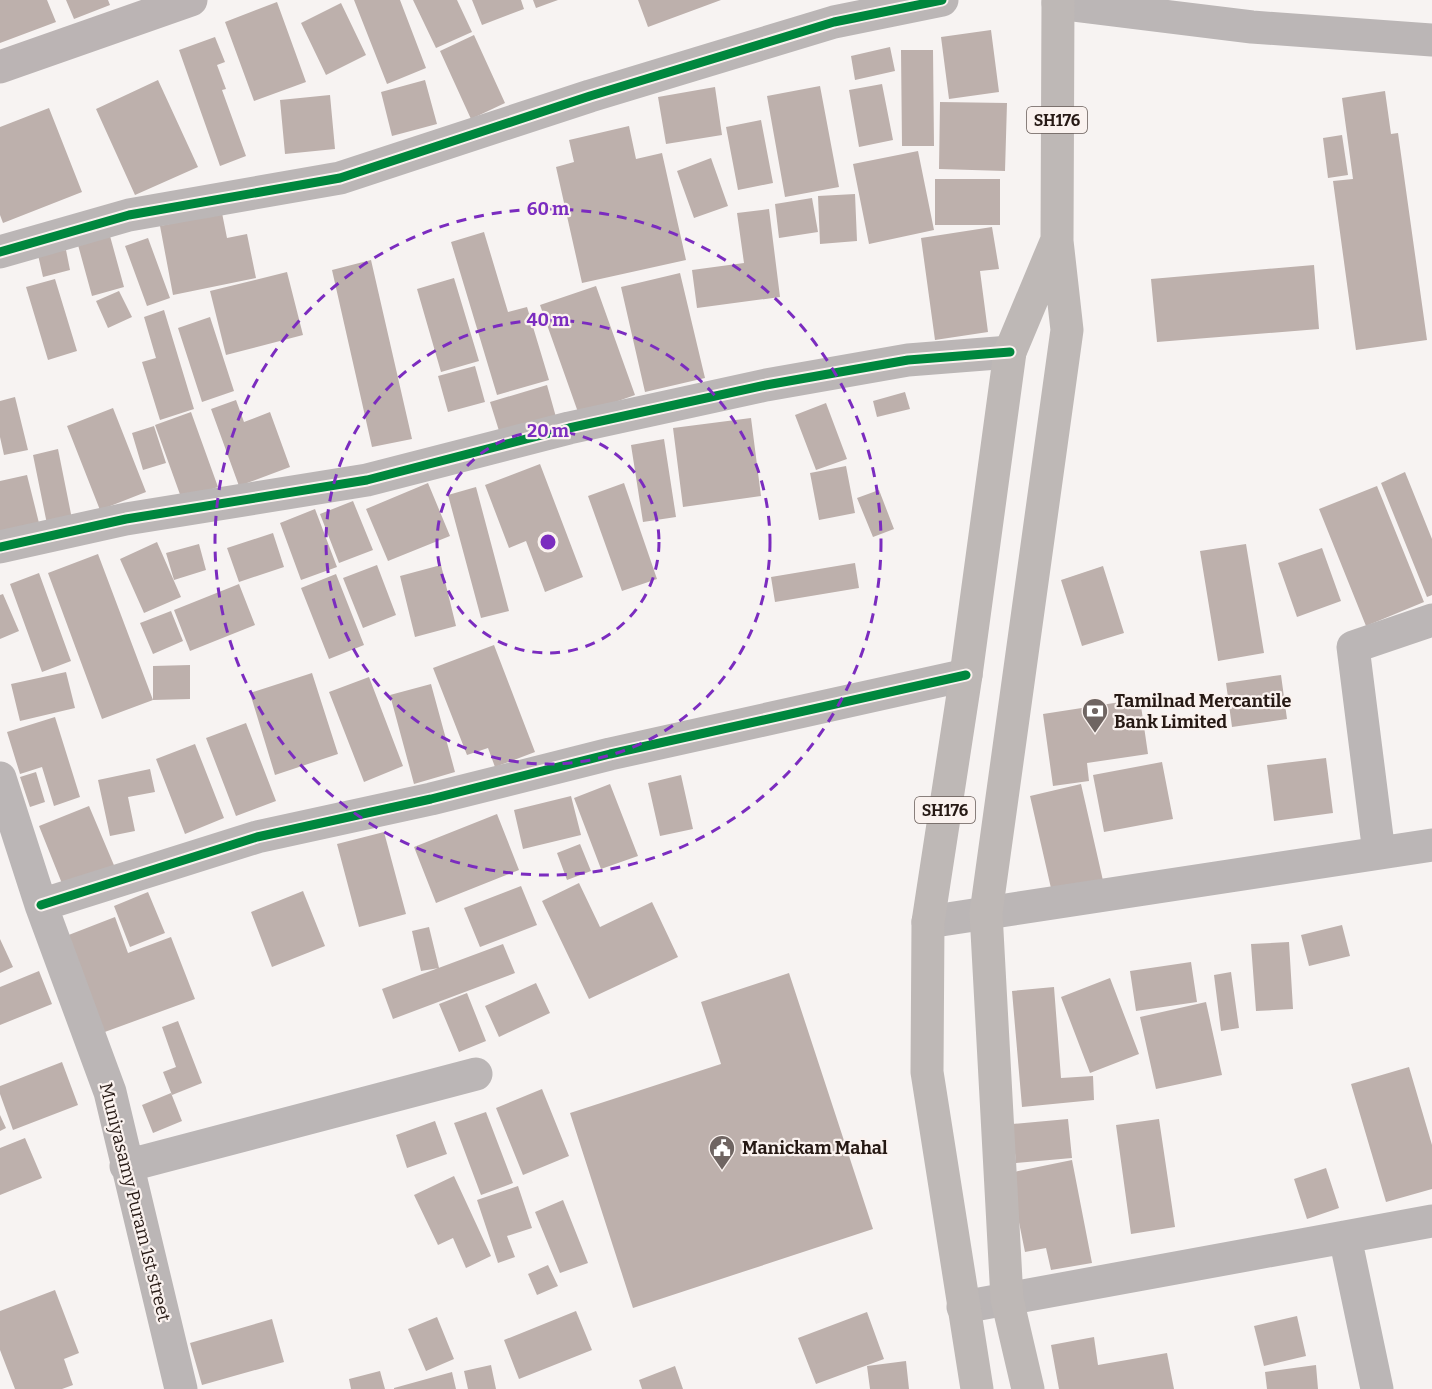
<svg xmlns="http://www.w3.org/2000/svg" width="1432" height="1389" font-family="Bitter,serif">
	<rect width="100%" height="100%" fill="#f7f3f2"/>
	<path fill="#bdb0ac" d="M0,0H47L56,22L0,43Z
		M66,0H108L110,5L74,19Z
		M354,0H400L426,68L387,84Z
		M413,0H457L472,32L436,48Z
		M472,0H521L524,9L482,25Z
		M533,0H558L536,8Z
		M638,0H721L648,27Z
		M277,2L306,82L254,101L225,22Z
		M341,3L366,55L326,75L301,23Z
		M991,30L999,92L949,99L941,37Z
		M474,35L505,103L471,119L440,51Z
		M215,37L225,62L217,65L226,89L222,90L246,156L220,166L179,50Z
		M890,47L895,71L855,80L851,56Z
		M901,50H933L934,146H902Z
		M158,80L198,167L135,195L96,109Z
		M425,80L437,124L392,136L381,92Z
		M882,84L893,140L859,147L849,90Z
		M820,86L839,187L785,197L767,96Z
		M715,87L722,135L666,144L658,97Z
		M1385,91L1391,134L1398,133L1427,340L1356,350L1333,181L1353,179L1342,98Z
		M330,95L335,149L285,154L280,100Z
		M940,102L1007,103L1005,171L939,169Z
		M49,108L82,192L3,223L0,215V127Z
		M761,120L773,183L738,190L726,127Z
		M629,126L636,159L662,153L686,260L582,283L556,167L574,162L569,140Z
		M1342,135L1348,175L1328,178L1323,138Z
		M918,151L934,230L869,244L853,164Z
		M711,158L728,206L694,218L677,171Z
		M935,179H1000V225H935Z
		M855,194L857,241L820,244L818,196Z
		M812,198L818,232L779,238L775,204Z
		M769,209L780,297L697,308L692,270L744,263L737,213Z
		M222,213L227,238L247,234L256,278L173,295L160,226Z
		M992,227L999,269L980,271L988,332L935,340L921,238Z
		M484,232L508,312L527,307L549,380L497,395L451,242Z
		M110,236L124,287L92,296L78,245Z
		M148,238L170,298L147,306L125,246Z
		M66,250L70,270L43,277L38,255Z
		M371,260L412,439L372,447L332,270Z
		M1314,265L1319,329L1157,342L1151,279Z
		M287,272L303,335L226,355L210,291Z
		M680,273L705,378L645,392L621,287Z
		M454,278L479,361L441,372L417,289Z
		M55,279L77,351L48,360L26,287Z
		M596,286L635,395L579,415L540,305Z
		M119,291L132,317L108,328L96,301Z
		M164,310L194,409L160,420L142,362L156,358L144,317Z
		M210,317L234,391L202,402L178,328Z
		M475,366L485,402L448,412L438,376Z
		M547,385L556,417L500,434L490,402Z
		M905,392L910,409L877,417L873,401Z
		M15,397L28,450L4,455L0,437V401Z
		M236,400L244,422L270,412L290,467L239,486L211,409Z
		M826,403L847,459L816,470L795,415Z
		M113,408L146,492L100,510L67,426Z
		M191,412L218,487L182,500L155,425Z
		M751,418L761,496L683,507L673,428Z
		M154,426L166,463L143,470L132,433Z
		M664,439L676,517L643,522L631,445Z
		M58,449L72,519L47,524L33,455Z
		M540,464L583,577L545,592L526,541L509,548L485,485Z
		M846,466L855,513L819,520L810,473Z
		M1405,472L1432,539V595L1427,597L1381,483Z
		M27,475L39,523L0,533V481Z
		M428,483L450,536L388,561L366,509Z
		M624,483L657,579L622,591L588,496Z
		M1377,486L1424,602L1366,626L1319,509Z
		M476,487L509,611L481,618L448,495Z
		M879,490L894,529L873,537L857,498Z
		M353,501L373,550L339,563L320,514Z
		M315,509L337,567L301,580L280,523Z
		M273,533L284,567L239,582L227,548Z
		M157,542L181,597L144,613L120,559Z
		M199,544L206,570L174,580L166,553Z
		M1246,544L1264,653L1218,661L1200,551Z
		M1322,548L1341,601L1297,617L1278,563Z
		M98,554L153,700L102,719L48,573Z
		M855,563L859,588L775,602L771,577Z
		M377,565L396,615L363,628L343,578Z
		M441,565L456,626L415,637L400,576Z
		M1103,566L1124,633L1082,646L1061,580Z
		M39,573L71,661L42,672L10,584Z
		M336,574L364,645L329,659L301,588Z
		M239,584L255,625L190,651L174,610Z
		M3,594L19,631L0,639V595Z
		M171,611L183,641L153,654L140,623Z
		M494,645L535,752L495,767L488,748L467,755L433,668Z
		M190,665V699L153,700V666Z
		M66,672L75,708L20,721L11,684Z
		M312,673L338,754L275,775L250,693Z
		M1281,675L1287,719L1232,727L1226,683Z
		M369,677L403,766L364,782L329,692Z
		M431,684L455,772L414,784L390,695Z
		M1140,699L1148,754L1087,763L1089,781L1053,786L1043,714Z
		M55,717L80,797L54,806L42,767L20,774L7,732Z
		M246,723L276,801L236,816L206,738Z
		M195,744L224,818L185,834L156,759Z
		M1326,758L1333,813L1274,821L1267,765Z
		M1162,762L1173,819L1104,832L1093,775Z
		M150,769L155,792L128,797L135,831L110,836L98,780Z
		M36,772L45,802L30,807L20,777Z
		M681,775L693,829L660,836L648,783Z
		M610,784L638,856L601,869L574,798Z
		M1081,784L1104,885L1053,897L1030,796Z
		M571,796L581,835L523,849L514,810Z
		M89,806L116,870L65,891L39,826Z
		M497,814L519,870L436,903L414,847Z
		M384,832L406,914L359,927L337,844Z
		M580,844L591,871L567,880L557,853Z
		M579,883L600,927L652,902L678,957L589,999L542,901Z
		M521,886L537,925L480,947L464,908Z
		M303,891L325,946L272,967L251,912Z
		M148,892L165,933L130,947L114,906Z
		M115,917L128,953L171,937L195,999L102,1033L66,936Z
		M1342,925L1350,956L1309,966L1301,935Z
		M429,927L439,968L421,971L412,931Z
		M0,939L13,967L0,973Z
		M1289,942L1293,1009L1256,1011L1251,944Z
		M503,944L515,973L393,1019L382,989Z
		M1191,962L1197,1002L1136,1011L1130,971Z
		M39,971L52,1004L0,1025V987Z
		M1231,972L1239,1028L1221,1031L1214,975Z
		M789,973L873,1229L633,1308L570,1113L721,1064L701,1002Z
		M1110,978L1139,1054L1090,1073L1061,997Z
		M536,983L550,1013L499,1037L485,1006Z
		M1054,987L1061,1078L1093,1076L1094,1100L1022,1107L1012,991Z
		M467,993L486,1041L459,1052L439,1004Z
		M1206,1002L1222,1075L1156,1089L1140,1017Z
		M178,1021L202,1083L172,1095L163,1072L176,1067L162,1027Z
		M62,1062L78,1105L13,1130L0,1094V1086Z
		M1409,1067L1432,1145V1189L1386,1202L1351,1084Z
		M542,1089L569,1156L523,1175L496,1108Z
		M171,1093L182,1121L153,1133L142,1105Z
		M486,1112L513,1183L481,1195L454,1123Z
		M0,1115L6,1128L0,1131Z
		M1068,1119L1072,1158L1016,1163L1012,1124Z
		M1159,1119L1175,1227L1131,1234L1116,1125Z
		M435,1121L447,1154L407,1168L396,1135Z
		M25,1138L42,1178L0,1195V1148Z
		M1072,1160L1092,1263L1051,1270L1046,1248L1025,1252L1009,1173Z
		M1326,1168L1339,1208L1307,1219L1294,1179Z
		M454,1176L491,1256L466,1268L453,1238L438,1245L414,1195Z
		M518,1186L532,1228L507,1236L515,1257L498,1263L477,1200Z
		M563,1200L588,1263L560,1273L535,1212Z
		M548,1265L558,1286L537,1295L528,1274Z
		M55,1290L79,1353L64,1359L73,1385L62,1389H15L0,1350V1311Z
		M576,1311L592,1350L519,1379L504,1340Z
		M867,1312L884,1359L816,1384L798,1338Z
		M1297,1316L1306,1356L1264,1366L1254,1326Z
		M437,1317L454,1359L426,1371L408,1329Z
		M272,1319L284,1362L202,1385L190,1343Z
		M1094,1337L1098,1365L1167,1353L1174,1389H1059L1051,1345Z
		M906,1361L909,1389H870L867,1366Z
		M491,1365L496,1389H468L464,1371Z
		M1316,1365L1318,1389H1267L1265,1372Z
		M675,1366L683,1389H642L639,1380Z
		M380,1371L385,1389H351L349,1379Z
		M452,1372L456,1389H394V1388Z"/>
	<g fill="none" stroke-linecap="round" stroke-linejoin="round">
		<path stroke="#bbb6b6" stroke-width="33" d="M1058,3L1252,27L1432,40
			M0,252L129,215L340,178L590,96L834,22L942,0
			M0,547L126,519L367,480L569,428L766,385L908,360L1010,352
			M0,778L41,905L110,1092L181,1389
			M1379,853L1353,647L1432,620
			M41,905L257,837L431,799L610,754L966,675
			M928,922L1432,845
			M126,1166L476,1074
			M1345,1237L1377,1389
			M963,1307L1432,1221"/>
		<path stroke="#bbb4b4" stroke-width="33" d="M0,67L191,0"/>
		<path stroke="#beb8b6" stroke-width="33" d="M977,1389L927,1072L928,922L966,675L1010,352L1056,242
			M1028,1389L1007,1299L986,913L1067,330L1057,241L1058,0"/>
		<g stroke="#faf2ef" stroke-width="13">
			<path id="cycleway" d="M0,252L129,215L340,178L590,96L834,22L942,0
				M0,547L126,519L367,480L569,428L766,385L908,360L1010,352
				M41,905L257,837L431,799L610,754L966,675"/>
		</g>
		<use href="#cycleway" stroke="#00873e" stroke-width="9"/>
	</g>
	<g fill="none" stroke="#7b2cbf" stroke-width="3" stroke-dasharray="10 8">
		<circle cx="548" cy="542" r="111"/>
		<circle cx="548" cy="542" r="222"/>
		<circle cx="548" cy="542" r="333"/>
	</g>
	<defs>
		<g id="bank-pin" transform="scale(1.35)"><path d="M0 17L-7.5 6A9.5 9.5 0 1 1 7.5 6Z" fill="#6f6562" stroke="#faf2ef"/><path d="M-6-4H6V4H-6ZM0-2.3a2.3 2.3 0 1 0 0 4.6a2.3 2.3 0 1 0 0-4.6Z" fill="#fff"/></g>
		<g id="civic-pin" transform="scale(1.35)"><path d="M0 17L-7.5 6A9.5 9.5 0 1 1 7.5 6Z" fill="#6f6562" stroke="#faf2ef"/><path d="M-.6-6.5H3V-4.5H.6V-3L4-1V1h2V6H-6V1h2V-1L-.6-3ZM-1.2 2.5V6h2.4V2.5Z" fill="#fff"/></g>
	</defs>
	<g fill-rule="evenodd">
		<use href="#bank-pin" x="1095" y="711"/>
		<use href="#civic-pin" x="722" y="1148"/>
	</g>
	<g text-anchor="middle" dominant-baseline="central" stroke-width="4.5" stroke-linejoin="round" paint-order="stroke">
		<g fill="#faf2ef" stroke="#665a56" stroke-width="1.5">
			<rect x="1027" y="107" width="60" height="26" rx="4.5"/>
			<rect x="915" y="797" width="60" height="26" rx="4.5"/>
		</g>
		<g font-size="16" font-weight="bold" fill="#261914">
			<text x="1057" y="120">SH176</text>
			<text x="945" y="810">SH176</text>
		</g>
		<g font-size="18" font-weight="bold" fill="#261914" stroke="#faf2ef" text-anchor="start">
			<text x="1114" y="701">Tamilnad Mercantile<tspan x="1114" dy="21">Bank Limited</tspan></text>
			<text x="742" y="1148">Manickam Mahal</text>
		</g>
		<g font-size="18" fill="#261914" stroke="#faf2ef">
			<text transform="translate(135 1202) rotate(76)">Muniyasamy Puram 1st street</text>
		</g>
	</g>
	<circle cx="548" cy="542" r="9" fill="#7b2cbf" stroke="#faf2ef" stroke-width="3"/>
	<g font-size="18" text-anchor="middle" font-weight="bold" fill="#7b2cbf" stroke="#faf2ef" stroke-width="4.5" stroke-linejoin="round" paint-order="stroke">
		<text x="548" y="215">60 m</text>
		<text x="548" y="326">40 m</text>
		<text x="548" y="437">20 m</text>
	</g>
</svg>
